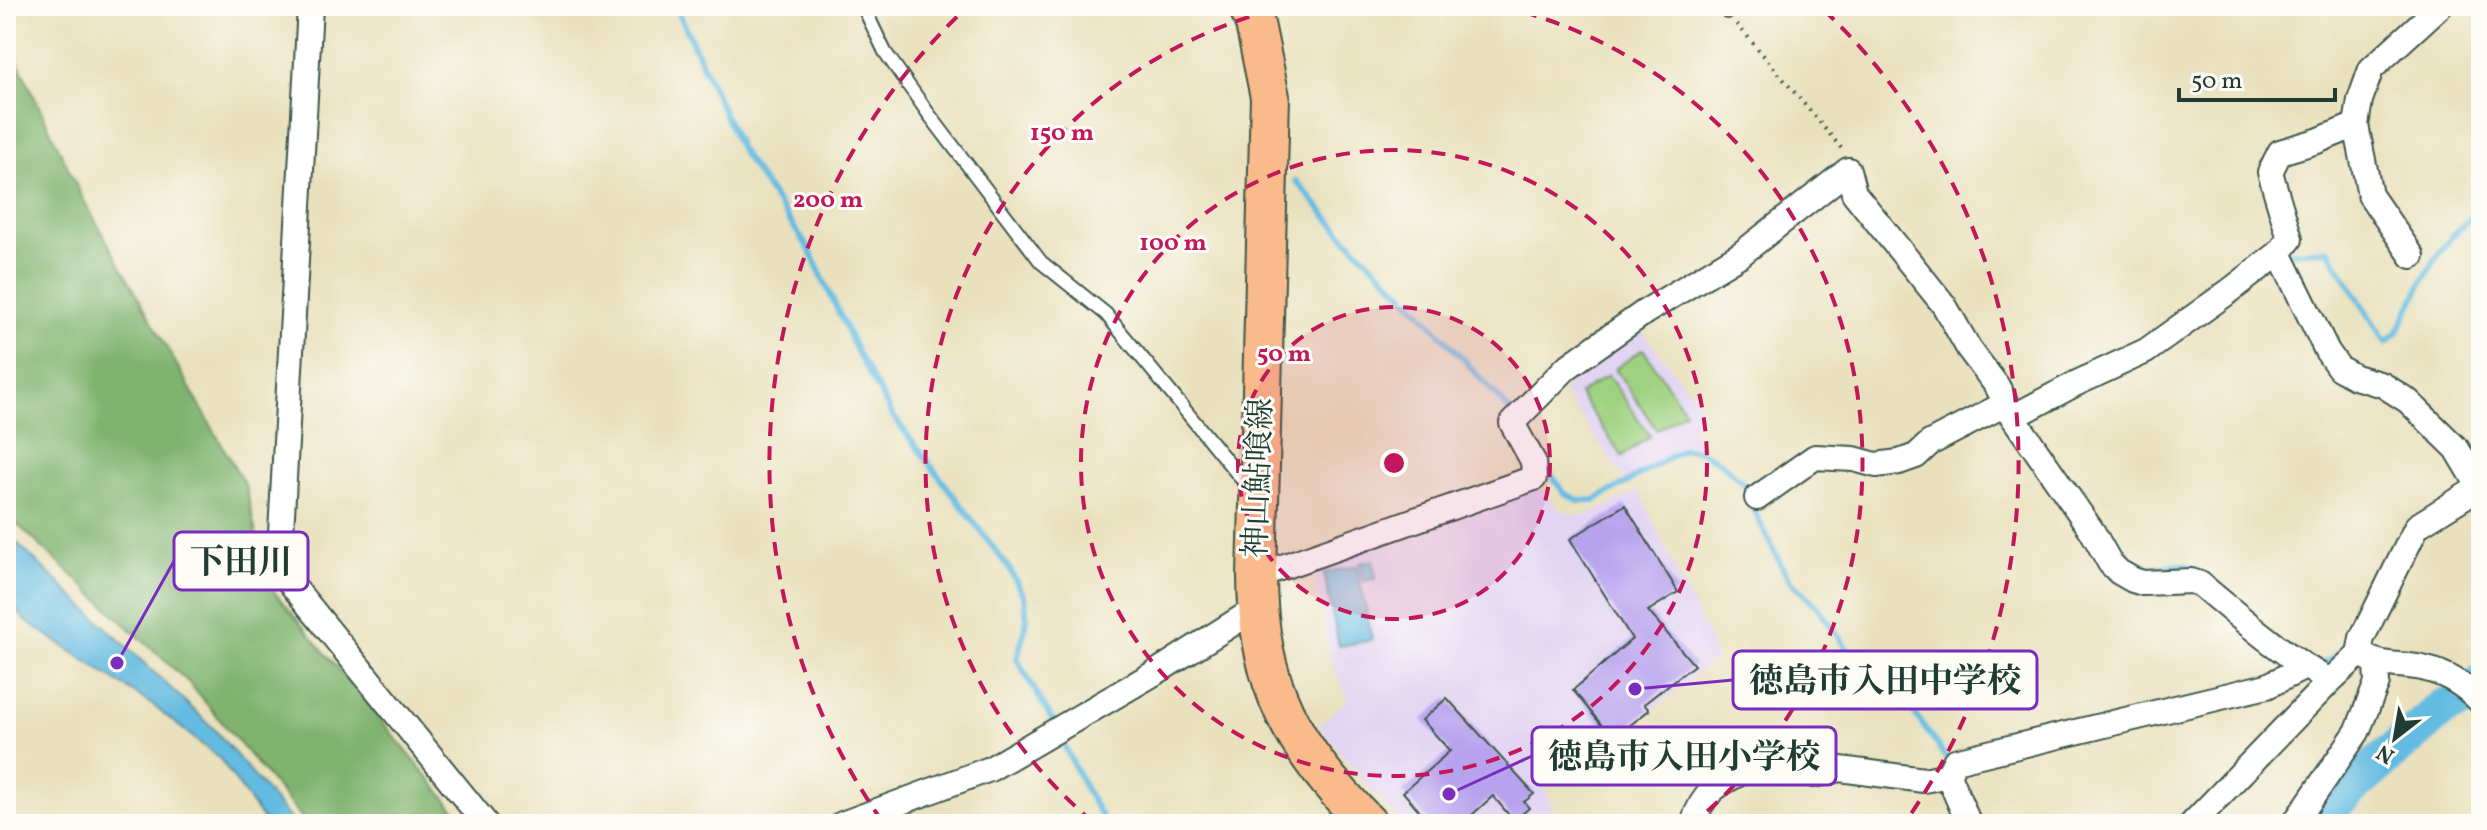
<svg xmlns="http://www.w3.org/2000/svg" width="2487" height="830" font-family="Vollkorn,'Noto Serif JP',serif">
	<rect width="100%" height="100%" fill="#fdfcf7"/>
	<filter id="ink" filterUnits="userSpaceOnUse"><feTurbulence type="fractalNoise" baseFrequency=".0125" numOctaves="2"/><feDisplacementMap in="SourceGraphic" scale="16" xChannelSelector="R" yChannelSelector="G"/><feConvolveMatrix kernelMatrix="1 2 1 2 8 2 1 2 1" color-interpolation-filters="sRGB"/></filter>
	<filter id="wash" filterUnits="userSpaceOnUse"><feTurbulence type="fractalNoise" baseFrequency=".006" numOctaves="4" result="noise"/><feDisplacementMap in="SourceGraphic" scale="32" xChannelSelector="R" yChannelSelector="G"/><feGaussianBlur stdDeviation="1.8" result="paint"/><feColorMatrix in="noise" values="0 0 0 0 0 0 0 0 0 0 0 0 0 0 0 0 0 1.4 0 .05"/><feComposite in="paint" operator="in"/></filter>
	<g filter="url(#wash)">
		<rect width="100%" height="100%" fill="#e9e1bd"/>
		<path fill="#e2d4f3" d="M1642,331L1703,408L1691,429L1700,447L1684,446L1673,450L1627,483L1562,390Z
			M1541,489L1559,509L1573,514L1586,515L1639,491L1717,657L1613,742L1536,759L1557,824H1404L1363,781L1319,725L1348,699L1331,660L1313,562L1515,490Z"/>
		<path fill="#9fd180" stroke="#5f875a" stroke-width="2" d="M1643,349L1685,411L1657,430L1615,369Z
			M1608,375L1650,436L1622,456L1579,394Z"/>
		<path fill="#7fb36e" stroke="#4f7851" stroke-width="2" d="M6,37L83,199L246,487L266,582L467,824H307L189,683L6,514Z"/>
		<path fill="#64bbe1" stroke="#427c8a" stroke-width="2" d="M6,533L215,730L294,824H266L220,759L154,706L26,621L6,597Z
			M1373,561L1376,579L1363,581L1360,563Z
			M1357,566L1372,640L1339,646L1324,573Z"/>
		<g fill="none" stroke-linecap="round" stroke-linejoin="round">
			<path stroke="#64bbe1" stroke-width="6" d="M676,6L741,151L809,249L858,354L893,416L1009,568L1024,597L1027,620L1017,659L1055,725
				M1296,181L1346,238L1414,305L1514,415
				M2291,252L2328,250L2386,343L2397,333C2420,290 2438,237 2481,211
				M1543,462L1564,493L1580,501L1594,500L1618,488L1683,449L1699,451L1720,462L1746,486L1753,508L1788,579L1817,606L1861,669L1868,674L1888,676L1949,762
				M2124,564L2149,568L2185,565L2195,572
				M2317,667L2345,651L2353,641
				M1059,735L1088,794L1106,824"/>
			<path stroke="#64bbe1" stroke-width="38" d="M2310,824L2443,708L2464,700L2481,683"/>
		</g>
		<g id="blocks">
			<path fill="#b7a2ee" d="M1625,505L1678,592L1648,611L1694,665L1644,704L1649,710L1613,739L1573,690L1632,639L1570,539Z
				M1447,698L1534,794L1524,802L1529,808L1514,821L1493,796L1462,824H1431L1403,792L1450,751L1422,720Z"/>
		</g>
	</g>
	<g filter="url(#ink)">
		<use href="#blocks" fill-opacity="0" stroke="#3d5649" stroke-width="2"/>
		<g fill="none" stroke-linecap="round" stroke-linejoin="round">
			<g stroke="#3d5649" stroke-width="16">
				<path id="lane" d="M863,6L885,52L928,113L1041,262L1106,314L1249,488
					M1721,6L1727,12"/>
			</g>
			<g stroke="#3d5649" stroke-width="28">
				<path id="street" d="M310,6L279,569L486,824
					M2279,253L2327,351L2339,368L2355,377L2383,385L2408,401L2457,449L2479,486
					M2412,256L2370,195L2356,125L2360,100L2371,69L2440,6
					M2013,417L2077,383L2146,351L2231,290L2279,253L2290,239L2270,172L2280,152L2317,141L2356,125
					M1757,498L1815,457L1854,459L1876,465L1899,462L1916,456L1930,443L2005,404
					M1257,576L1534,478L1533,461L1512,423L1566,368L1645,312L1741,254L1848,170L1854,193L1944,305L1969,349L1997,386L2013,417L2092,531L2110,563L2119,572L2133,580L2143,583L2191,581L2200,584C2242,619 2282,655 2330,681
					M2364,656C2384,668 2405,663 2426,669C2448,674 2466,686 2481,702
					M842,824L990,769L1158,671L1257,608
					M1693,824C1708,772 1746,780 1777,749L1813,775L1840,769L1924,780L1948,775
					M1969,824L1948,775L1955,761L2267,686L2305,667
					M2192,824L2330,681L2359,654L2362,638L2417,526L2481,486
					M2294,824L2357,732L2377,683L2376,663"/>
			</g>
			<g stroke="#3d5649" stroke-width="42">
				<path id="primary" d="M1248,6L1255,24L1270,97L1257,576C1257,686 1293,747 1368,824"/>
			</g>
			<path stroke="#3d5649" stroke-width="4" stroke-dasharray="2 6" stroke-linecap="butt" d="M1737,24L1842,149"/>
			<use href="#lane" stroke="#fff" stroke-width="12"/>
			<use href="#street" stroke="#fff" stroke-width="24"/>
			<use href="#primary" stroke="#fabb8c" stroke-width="38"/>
		</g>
	</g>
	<circle cx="1394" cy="463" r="156" fill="#c2185b" fill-opacity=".12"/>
	<g fill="none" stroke="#c2185b" stroke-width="4" stroke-dasharray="14 10">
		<circle cx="1394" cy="463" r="156"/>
		<circle cx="1394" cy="463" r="313"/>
		<path d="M1093 822A469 469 0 0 1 1288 6M1500 6A469 469 0 0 1 1695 822"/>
		<path d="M882 821A625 625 0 0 1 964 10M1824 10A625 625 0 0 1 1906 821"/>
	</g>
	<g text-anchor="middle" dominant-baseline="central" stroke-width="6" stroke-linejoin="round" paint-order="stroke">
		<g font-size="32" fill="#1f3d34" stroke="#fdfcf7">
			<text transform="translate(1260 478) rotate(-88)">神山鮎喰線</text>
		</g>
	</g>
	<circle cx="1394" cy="463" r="12" fill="#c2185b" stroke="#fdfcf7" stroke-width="4"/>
	<g font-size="24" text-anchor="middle" font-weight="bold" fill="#c2185b" stroke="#fdfcf7" stroke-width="6" stroke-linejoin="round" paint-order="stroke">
		<text x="1062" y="140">150 m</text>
		<text x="828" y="207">200 m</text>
		<text x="1173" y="250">100 m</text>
		<text x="1284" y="361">50 m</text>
	</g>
	<path fill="none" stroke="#7b2cbf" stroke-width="3" d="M117 663L174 561M1635 689L1733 680M1449 794L1532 756"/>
	<g fill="#7b2cbf" stroke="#fdfcf7" stroke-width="3">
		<circle cx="117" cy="663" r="8"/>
		<circle cx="1635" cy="689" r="8"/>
		<circle cx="1449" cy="794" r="8"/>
	</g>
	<g fill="#fdfcf7" stroke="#7b2cbf" stroke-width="3">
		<rect x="174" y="532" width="134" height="58" rx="8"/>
		<rect x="1733" y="651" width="304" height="58" rx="8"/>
		<rect x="1532" y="727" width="304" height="58" rx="8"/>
	</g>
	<g font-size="34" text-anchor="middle" font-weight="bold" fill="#1f3d34">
		<text x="241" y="573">下田川</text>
		<text x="1885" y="692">徳島市入田中学校</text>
		<text x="1684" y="768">徳島市入田小学校</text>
	</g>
	<rect width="2487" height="830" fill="none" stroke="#fdfcf7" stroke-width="32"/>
	<g transform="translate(2395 738) rotate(211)" stroke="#fdfcf7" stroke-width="6" paint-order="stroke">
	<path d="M0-6L14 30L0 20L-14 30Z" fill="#1f3d34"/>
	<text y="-12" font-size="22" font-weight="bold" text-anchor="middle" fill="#1f3d34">N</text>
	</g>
	<path d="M2179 88v12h156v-12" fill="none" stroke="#1f3d34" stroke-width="4"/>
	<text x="2191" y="88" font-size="24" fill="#1f3d34" stroke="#fdfcf7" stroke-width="6" paint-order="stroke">50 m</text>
</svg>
